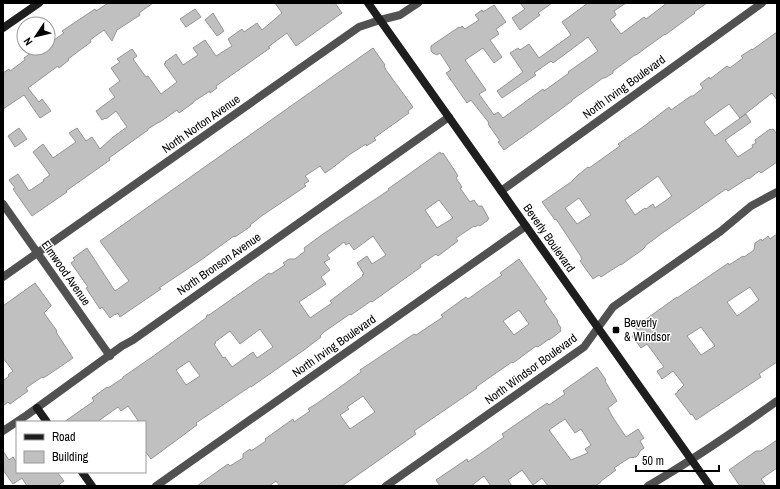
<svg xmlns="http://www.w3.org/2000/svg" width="780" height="489" font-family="'Archivo Narrow',sans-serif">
	<rect width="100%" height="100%" fill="#fff"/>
	<path fill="#c0c0c0" stroke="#959595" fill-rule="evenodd" d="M108,3H153L139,13L140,15L117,30L112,41L104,30L90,40L91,42L68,59L69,60L59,68L58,66L28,88L39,102L42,99L51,111L40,118L24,95L3,109V73L9,69L10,71L25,60L24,58L38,48H48V44L64,33L62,31L95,9L96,11Z
		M275,3H335L342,13L296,46L287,33L268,47L270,48L216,86L217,88L210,93V91L193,102V103L179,113L177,110L160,122H159L148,129V130L109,158L110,160L66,191L67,192L32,216L13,189L15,188L9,180L18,174L29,191L44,181L43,180L50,175L33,152L43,144L53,158L76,142L69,133L77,128L86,141L92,137L100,149L113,137L127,127L116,111L106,119L105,118L102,120L96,111L115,97L109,89L120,81L111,68L120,62L117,59L132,49L137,56L133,59L146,77L148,76L161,94L177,82L164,64L166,63L165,62L176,54L183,65L198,55L193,48L205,40L216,56L232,46L228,39L242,29L244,32L257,23L262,30L282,13Z
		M520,3H552L538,13L540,15L520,30L512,18L525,9Z
		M588,3H626L614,11L616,15L610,20L621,34L644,17L646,19L667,3H707L694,12L695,13L665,35V34L636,55H635L613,71V73L605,78H603L572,100V101L535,128L504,150L498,142L500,141L488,124L489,123L471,100L467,103L446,73L451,70L440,53L437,55L433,53L431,51V46L459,27L460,28L462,26L465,29L479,20L475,15L482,10L483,12L494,5L506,22L496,29L499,34L490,40L502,57L494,63L483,48L465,60L486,90L479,94L494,115L498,112L503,118L543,89L544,91L569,73L568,72L598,51L588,37L553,63L551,61L534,73L536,75L502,98L497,91L523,72L510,53L518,48L520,50L529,44L539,58L571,35L562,22Z
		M195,9L201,17L186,27L180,19Z
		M213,13L224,31L217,36L205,20Z
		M777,32V100L772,93L740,118L729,104L704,122L715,136L746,114L751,122L725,140L738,157L753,147L752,145L756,143L755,140L770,129L771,130L773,129L777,134V162L761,173L759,171L749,179L748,178L728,191L726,189L661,234L645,246V247L642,250L621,265V264L604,275L601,277L599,275L593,279L580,261L582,259L580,255L556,219L555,220L542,202L571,182L578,175L588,167L589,168L620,146L618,144L643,127L669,107L671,110L691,96H693L703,88L700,84L709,77L710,79L727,66L730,68L743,58L741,56L752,49V50ZM658,176L672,196L655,208L653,204L646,209L645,208L635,215L625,200ZM579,198L591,215L577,224L565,208Z
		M373,48L385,65L384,66L386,70L413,107L408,111L409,113L374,138L376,140L368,145L367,146L366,144L349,155L331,169L325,173L320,166L305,176L309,181L304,184L306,186L263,215L250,225L251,226L235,237L234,236L201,260L159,288L161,289L120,317L118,313L115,315V314L110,318L102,307L100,309L86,288L88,287L71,263L75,260L73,258L87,248L115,291L129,281L100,241Z
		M19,128L27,139L15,147L8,136Z
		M440,152L441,154L443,153L455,171L458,176L456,178L462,187L460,188L470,202L474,200L478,206H482L489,219H488V220L480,226L478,225L475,227L474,226L456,238L458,241L438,256L436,254L420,265L421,267L372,302L371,301L351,315L350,314L324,332L320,336L321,337L304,350L251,387V386L196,423L197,425L151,459L145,451V422H139L128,406L121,411L118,407L97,422H64L94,401L92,398L107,387L108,388L123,378V377L152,357L206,318L207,315H209L269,273L271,274L285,265L283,263L289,259H295L305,251L304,248L323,234L389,190L388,189ZM439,200L453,218L437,228L425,210ZM373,236L386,255L372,264L367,256L357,263L364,274L362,275L363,276L330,301L332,303L310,318L299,302L326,284L321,277L330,270L324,262L330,259L327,255L344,242L346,245L349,243L354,250ZM260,329L273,347L257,358L253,352L232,367L225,357L223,358L214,344L216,343L215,342L230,331L240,344ZM189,361L200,376L186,385L176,370Z
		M777,234V362L759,374L761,377L696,420L692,414L691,415L675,394L677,393L678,391L684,385L673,371L662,379L657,371L664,367L647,344L641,348L632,336L638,331L635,327L677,297V298L727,264L728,263L729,265L743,256L744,257L754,250L755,243L761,239L762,241L768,236L770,239ZM750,287L759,300L737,316L727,302ZM701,327L715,346L701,355L687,336Z
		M519,259L547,299L544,301L558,321L557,322L561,328L560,329L561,331L549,340V339L538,347L536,346L513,363L512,362L496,373L476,387L477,388L414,431L416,434L342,486H280L276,481L269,486H197L228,464L230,466L243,458V454L250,449L251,451L266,441L265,439L293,419L294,422L310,411L308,409L319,402L361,372L360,370L414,334L416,335L443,317L441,315L466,297L468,299L482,289L502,275L500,273ZM519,310L529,324L514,335L503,321ZM363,396L375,412L350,429L340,415L349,409L347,407Z
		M35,283L51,305V306L44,313L57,331L56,332L73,358L48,375L43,378L42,377L26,388L28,391L10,404L8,402L3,406V381L9,376L8,375L13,371L3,358V306Z
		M597,367L606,380L605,381L617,401L608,408L612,416L626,437L638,429L644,438L640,441L644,448L640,451L638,455L636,457L629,458L614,468L616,470L601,481V482L595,486H548L542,478L533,485L522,470L508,480L512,486H491L484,476L471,486H440L436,480L467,459L468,462L484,451L504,437L502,434L547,403L549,405L565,394L563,391ZM565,419L575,433L581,429L591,445L585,449L588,453L571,460L549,430Z
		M777,440V468L761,479L766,486H740L729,470L756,451H761Z
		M3,451L9,460L13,457L17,463V472H57L64,481L57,486H27L22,478L13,484L3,470Z"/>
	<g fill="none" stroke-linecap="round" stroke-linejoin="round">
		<path stroke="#515151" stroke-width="8" d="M501,191L762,3
			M3,204L110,356
			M3,277L359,27L380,20L400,15L418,3
			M3,431L27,415L122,346L133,340L449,117
			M156,486L526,226
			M386,486L584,347L613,307L721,231L751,206L777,192
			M648,486C693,460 735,431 777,401"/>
		<path stroke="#1e1e1e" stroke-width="8" d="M368,3L710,486
			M3,28L39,3
			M37,408L47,422
			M82,472L92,486"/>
	</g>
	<rect fill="#000" stroke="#fff" stroke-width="1.5" x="612" y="326" width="8" height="8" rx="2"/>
	<g text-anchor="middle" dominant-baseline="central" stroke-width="3" stroke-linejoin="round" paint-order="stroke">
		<g font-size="12" fill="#000" stroke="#fff">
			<text transform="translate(624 87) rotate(-36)">North Irving Boulevard</text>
			<text transform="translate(201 124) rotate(-35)">North Norton Avenue</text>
			<text transform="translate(549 238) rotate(55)">Beverly Boulevard</text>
			<text transform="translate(219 264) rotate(-35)">North Bronson Avenue</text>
			<text transform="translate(66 273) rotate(55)">Elmwood Avenue</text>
			<text transform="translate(334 346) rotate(-35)">North Irving Boulevard</text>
			<text transform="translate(531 369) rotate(-36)">North Windsor Boulevard</text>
		</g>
		<g font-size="12" fill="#000" stroke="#fff" text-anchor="start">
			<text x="624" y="323">Beverly<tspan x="624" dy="14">&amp; Windsor</tspan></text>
		</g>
	</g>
	<rect width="780" height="489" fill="none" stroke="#000000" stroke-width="8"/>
	<rect x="16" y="421" width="130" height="52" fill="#ffffff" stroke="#999999"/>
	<rect x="24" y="434" width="20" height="6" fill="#1e1e1e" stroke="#999999"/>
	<text x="52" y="441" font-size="12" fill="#000000">Road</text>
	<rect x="24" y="451" width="20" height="12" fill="#c0c0c0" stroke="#999999"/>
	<text x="52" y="461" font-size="12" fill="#000000">Building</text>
	<g transform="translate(36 36) rotate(235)"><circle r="19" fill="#ffffff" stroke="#999999"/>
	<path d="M0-3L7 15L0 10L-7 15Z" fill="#000000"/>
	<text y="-6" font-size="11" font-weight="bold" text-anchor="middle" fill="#000000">N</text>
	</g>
	<path d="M636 465v6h83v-6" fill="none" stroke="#000000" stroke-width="2"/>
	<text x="642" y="465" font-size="12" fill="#000000" stroke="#ffffff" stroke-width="3" paint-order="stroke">50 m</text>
</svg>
